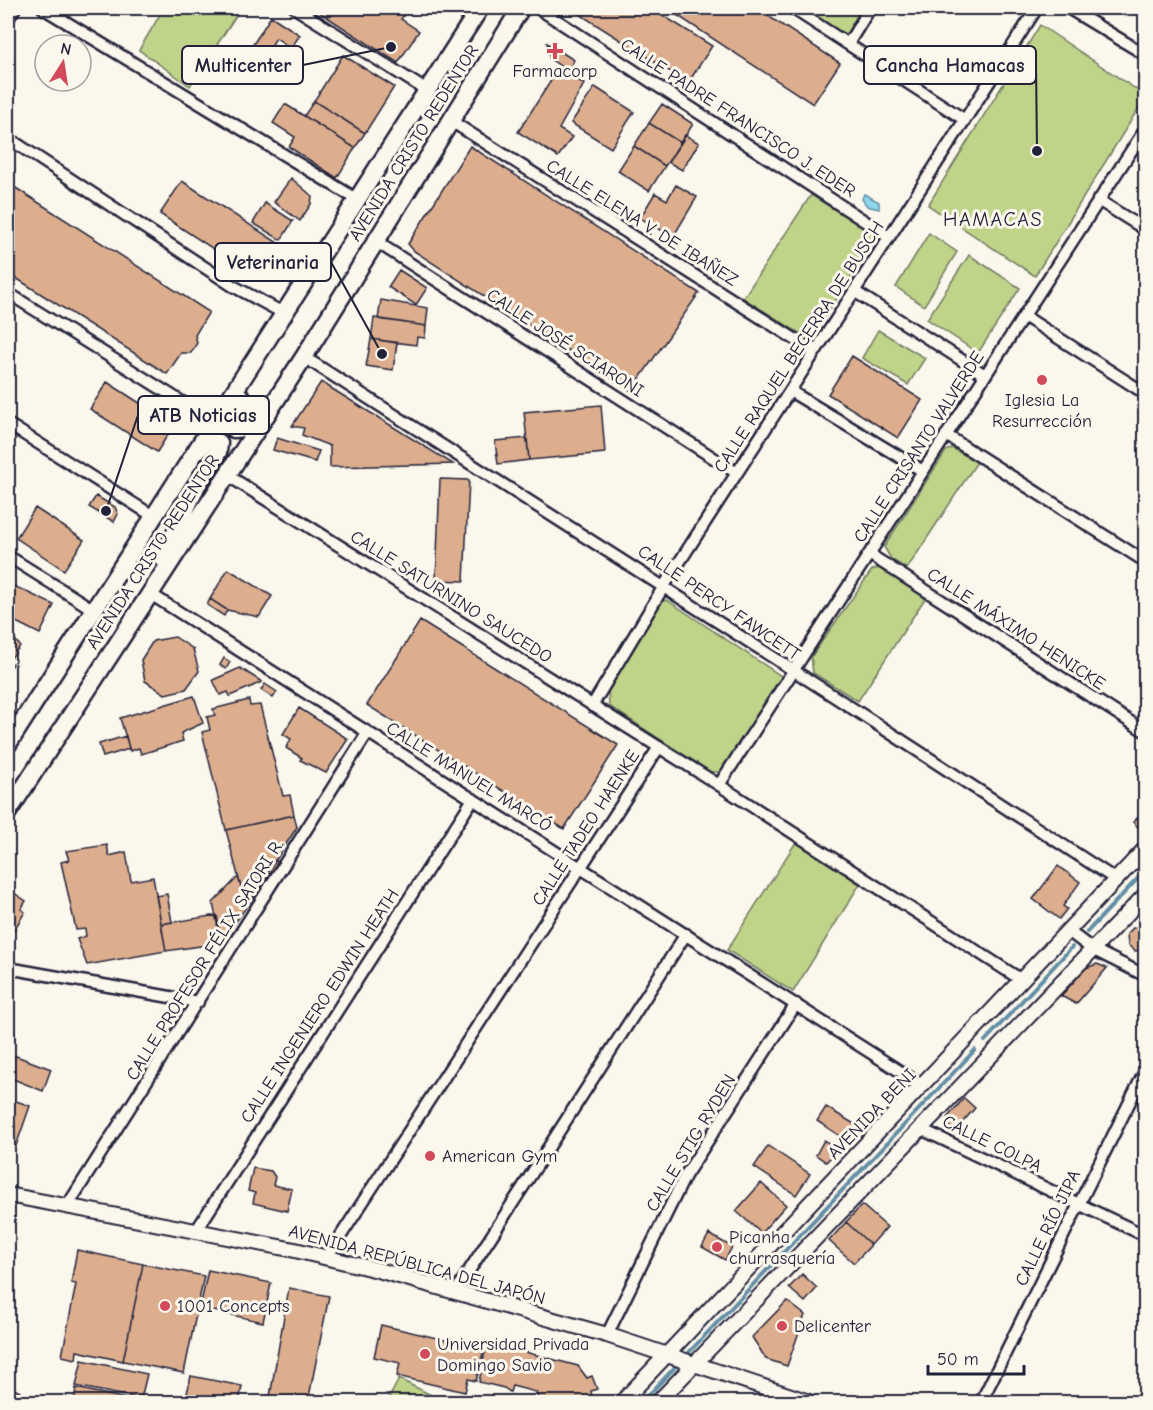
<svg xmlns="http://www.w3.org/2000/svg" width="1153" height="1410" font-family="'Comic Neue',sans-serif">
	<rect width="100%" height="100%" fill="#fbf7ec"/>
	<filter id="ink" filterUnits="userSpaceOnUse"><feTurbulence type="fractalNoise" baseFrequency=".0167" numOctaves="2"/><feDisplacementMap in="SourceGraphic" scale="12" xChannelSelector="R" yChannelSelector="G"/><feConvolveMatrix kernelMatrix="1 2 1 2 8 2 1 2 1" color-interpolation-filters="sRGB"/></filter>
	<g filter="url(#ink)">
		<path fill="#bfd389" stroke="#707a62" stroke-width="1.5" d="M164,8H241L190,86L139,50Z
			M795,8H862L848,32L842,36Z
			M1040,25L1146,96L1035,276L928,205Z
			M811,195L873,233L875,240L815,332L799,333L743,298Z
			M929,233L957,252L924,306L896,287Z
			M969,255L1020,288L978,353L927,319Z
			M878,330L925,358L908,385L862,358Z
			M952,448L977,462L907,569L891,559L884,547L946,451Z
			M879,568L926,597L858,701L813,673L811,657L872,570Z
			M667,600L781,676V681L720,772H710L609,706L608,689L660,602Z
			M796,842L860,884L793,992L727,950Z
			M399,1379L445,1402H387Z"/>
		<path fill="#8ed8ee" stroke="#638fa6" stroke-width="1.5" d="M864,194L879,202V209L867,206L862,199Z"/>
		<g fill="none" stroke-linecap="round" stroke-linejoin="round">
			<path stroke="#638fa6" stroke-width="4" d="M1087,932L1143,873
				M985,1041L1072,947
				M642,1402L975,1050"/>
		</g>
		<path fill="#ddae8e" stroke="#22223b" stroke-width="1.5" d="M313,8H409L401,19L419,31L398,63Z
			M570,8H651L712,46L688,83Z
			M666,8H756L840,63L813,104Z
			M271,16L300,35L291,48L276,38L272,44L278,48L271,58L252,46Z
			M547,43L574,60L568,71L550,59Z
			M343,55L394,87L365,133L314,101Z
			M559,68L584,84L559,129L572,137L558,157L518,132Z
			M595,87L634,112L611,148L571,123Z
			M314,101L365,133L355,148L304,116Z
			M285,104L355,148L337,178L289,147L295,137L273,123Z
			M662,104L693,124L681,143L649,123Z
			M649,123L681,143L665,166L634,146Z
			M685,135L699,143L682,170L668,162Z
			M470,146L699,293L631,391L414,251L408,244Z
			M634,146L665,166L649,191L618,171Z
			M291,178L312,196L311,204L300,221L274,202Z
			M182,181L278,243L256,277L160,214Z
			M8,183L209,312L195,335L197,343L191,353H181L167,374L8,273Z
			M676,185L697,197L673,237L640,218L655,193L667,200Z
			M265,203L293,221L281,240L253,223Z
			M399,270L427,288L416,305L388,287Z
			M381,300L428,308L426,326L378,319Z
			M374,318L426,326L425,338L417,337L416,345L371,339Z
			M371,339L397,343L393,370L366,366Z
			M852,356L922,400L898,438L828,394Z
			M107,382L174,425L157,452L90,409Z
			M321,382L453,464L330,467V446L302,435L304,428L292,426Z
			M601,405L605,453L529,460L524,412Z
			M277,438L319,451L315,462L273,450Z
			M527,438L529,460L498,464L495,441Z
			M440,479L469,480L464,581L436,580Z
			M96,496L115,507L118,514L114,522L89,507Z
			M35,508L84,540L64,570L16,538Z
			M228,569L272,596L259,617L227,610L210,599Z
			M12,585L54,605L40,634L8,618V594Z
			M210,599L227,610L224,616L207,605Z
			M420,621L618,745L564,829L367,705Z
			M8,630L20,646L9,661L13,664L8,672Z
			M175,637L193,649L199,671L186,689L165,694L145,681L141,660L153,641Z
			M224,658L230,662L226,669L220,665Z
			M240,668L262,682L230,696L228,692L220,695L213,680Z
			M265,684L277,692L273,698L261,690Z
			M194,696L203,723L181,733L183,741L141,754L139,748L130,751L120,718Z
			M249,700L250,706L260,705L283,796L290,795L294,815L226,830L202,732L210,730L207,717L215,715L213,709Z
			M299,708L348,739L326,773L300,760L302,758L286,748L291,739L283,734Z
			M126,736L129,749L103,757L99,744Z
			M1146,810V825L1141,830L1133,822Z
			M294,815L297,827L263,880L253,889L242,891L226,830Z
			M107,845L109,856L126,852L131,881L153,877L166,951L87,965L77,939L86,936L85,929L76,930L61,862L69,860L66,851Z
			M275,860L278,862L221,943L213,903L238,877L242,891L253,889L263,880Z
			M1058,866L1080,882L1063,906L1067,909L1059,919L1033,899Z
			M8,889L26,901L21,909L25,912L8,940Z
			M167,894L172,922L161,924L156,896Z
			M217,915L221,943L166,951L161,924Z
			M1141,926L1146,928V949L1135,951L1128,945L1127,934L1133,928Z
			M1097,964L1107,968L1076,1004L1061,996L1086,968Z
			M8,1053L51,1069L43,1091L8,1077Z
			M8,1098L30,1106L16,1146L8,1143V1126L12,1114L8,1112Z
			M964,1098L975,1108L954,1132L949,1127L947,1118Z
			M826,1107L856,1125L846,1140L817,1121Z
			M824,1140L839,1149L826,1162L816,1155Z
			M768,1146L810,1174L796,1195L754,1167Z
			M253,1168L271,1171L275,1177L273,1185L292,1189L287,1211L253,1203L255,1193L248,1191Z
			M761,1183L786,1205L761,1233L736,1211Z
			M862,1205L887,1227L871,1245L846,1222Z
			M846,1222L871,1245L854,1263L829,1241Z
			M709,1234L732,1247L725,1260L702,1247Z
			M77,1250L143,1264L123,1361L77,1351L76,1359L62,1356L76,1284L71,1283Z
			M143,1264L204,1276L184,1373L123,1361Z
			M208,1270L271,1283L263,1322L200,1308Z
			M802,1274L817,1288L805,1302L789,1288Z
			M289,1288L329,1296L308,1402H269Z
			M787,1301L805,1315L787,1366L766,1359L752,1337Z
			M381,1325L484,1349L476,1381L468,1379L465,1392L397,1376L400,1363L374,1357Z
			M487,1342L578,1366L587,1378L592,1376L597,1389L591,1391L592,1398L588,1402H539L536,1392L512,1386L510,1392L504,1388L479,1382Z
			M82,1360L147,1374L141,1399L76,1386Z
			M191,1376L242,1386L239,1402H185Z
			M8,1386L20,1392L18,1402H8Z
			M76,1388L140,1402H74Z"/>
		<g fill="none" stroke-linecap="round" stroke-linejoin="round">
			<g stroke="#22223b" stroke-width="15">
				<path id="minor" d="M43,8L358,200
					M295,8L426,90
					M538,8L889,237
					M792,8L965,120
					M1068,8L1146,55
					M8,19L15,8
					M848,44L870,8
					M451,121L815,352
					M8,138L233,286L285,314
					M1098,200L1146,230
					M375,241L737,473
					M854,291L985,375
					M8,293L214,422
					M1024,316L1146,394
					M304,357C575,529 846,703 1115,879
					M790,391L923,471
					M8,424L153,516
					M946,435L1146,562
					M227,475L719,785L1020,979
					M869,554L1146,732
					M8,556L94,610
					M149,593L923,1086
					M592,706L664,586L1037,8
					M8,719L19,726
					M719,785L1146,128
					M1067,930L1092,949L1146,976
					M8,968L198,1002
					M921,1129L1146,1236
					M68,1205L368,732
					M196,1231L473,799
					M327,1257L659,747
					M456,1291L686,934
					M607,1335L685,1176L796,1004
					M981,1402L1146,1069
					M1143,1402L1146,1398"/>
			</g>
			<g stroke="#22223b" stroke-width="18">
				<path id="tertiary" d="M8,1195L295,1250L378,1270L607,1335L809,1402
					M622,1402L1146,848
					M658,1402L1146,894"/>
			</g>
			<g stroke="#22223b" stroke-width="21">
				<path id="primary" d="M241,397L230,423L234,429L244,428L262,415
					M163,559L197,485L218,452L219,443L210,439L198,450
					M8,744L480,8
					M8,812L304,357L521,8"/>
			</g>
			<use href="#minor" stroke="#fbf7ec" stroke-width="10"/>
			<use href="#tertiary" stroke="#fbf7ec" stroke-width="14"/>
			<use href="#primary" stroke="#fbf7ec" stroke-width="16"/>
		</g>
	</g>
	<g fill="#d1495b" stroke="#fbf7ec" stroke-width="2">
		<path d="M552 42h6v6h6v6h-6v6h-6v-6h-6v-6h6z"/>
		<circle cx="1042" cy="380" r="6"/>
		<circle cx="430" cy="1156" r="6"/>
		<circle cx="717" cy="1247" r="6"/>
		<circle cx="165" cy="1306" r="6"/>
		<circle cx="782" cy="1326" r="6"/>
		<circle cx="425" cy="1354" r="6"/>
	</g>
	<g text-anchor="middle" dominant-baseline="central" stroke-width="6" stroke-linejoin="round" paint-order="stroke">
		<g font-size="18" fill="#22223b" stroke="#fbf7ec" text-anchor="start">
			<text x="555" y="71" text-anchor="middle">Farmacorp</text>
			<text x="1042" y="400" text-anchor="middle">Iglesia La<tspan x="1042" dy="21">Resurrección</tspan></text>
			<text x="442" y="1156">American Gym</text>
			<text x="729" y="1237">Picanha<tspan x="729" dy="21">churrasquería</tspan></text>
			<text x="177" y="1306">1001 Concepts</text>
			<text x="794" y="1326">Delicenter</text>
			<text x="437" y="1344">Universidad Privada<tspan x="437" dy="21">Domingo Savio</tspan></text>
		</g>
		<g font-size="18" fill="#22223b" stroke="#fbf7ec">
			<text transform="translate(738 118) rotate(33)">CALLE PADRE FRANCISCO J. EDER</text>
			<text transform="translate(414 143) rotate(-58)">AVENIDA CRISTO REDENTOR</text>
			<text transform="translate(642 223) rotate(32)">CALLE ELENA V. DE IBAÑEZ</text>
			<text transform="translate(565 343) rotate(33)">CALLE JOSÉ SCIARONI</text>
			<text transform="translate(799 347) rotate(-57)">CALLE RAQUEL BECERRA DE BUSCH</text>
			<text transform="translate(919 447) rotate(-57)">CALLE CRISANTO VALVERDE</text>
			<text transform="translate(153 552) rotate(-57)">AVENIDA CRISTO REDENTOR</text>
			<text transform="translate(451 597) rotate(32)">CALLE SATURNINO SAUCEDO</text>
			<text transform="translate(719 603) rotate(34)">CALLE PERCY FAWCETT</text>
			<text transform="translate(1016 629) rotate(33)">CALLE MÁXIMO HENICKE</text>
			<text transform="translate(469 777) rotate(32)">CALLE MANUEL MARCÓ</text>
			<text transform="translate(586 828) rotate(-57)">CALLE TADEO HAENKE</text>
			<text transform="translate(205 960) rotate(-58)">CALLE PROFESOR FÉLIX SATORI R.</text>
			<text transform="translate(320 1006) rotate(-57)">CALLE INGENIERO EDWIN HEATH</text>
			<text transform="translate(872 1114) rotate(-46)">AVENIDA BENI</text>
			<text transform="translate(691 1143) rotate(-59)">CALLE STIG RYDEN</text>
			<text transform="translate(992 1144) rotate(26)">CALLE COLPA</text>
			<text transform="translate(1048 1228) rotate(-64)">CALLE RÍO JIPA</text>
			<text transform="translate(417 1265) rotate(15)">AVENIDA REPÚBLICA DEL JAPÓN</text>
		</g>
		<g font-size="20" letter-spacing="1.5" fill="#22223b" stroke="#fbf7ec">
			<text x="993" y="219">HAMACAS</text>
		</g>
	</g>
	<path fill="none" stroke="#22223b" stroke-width="2" d="M1037 151L1036 65M391 47L303 65M382 354L331 262M106 511L138 415"/>
	<g fill="#22223b" stroke="#fbf7ec" stroke-width="2">
		<circle cx="1037" cy="151" r="6"/>
		<circle cx="391" cy="47" r="6"/>
		<circle cx="382" cy="354" r="6"/>
		<circle cx="106" cy="511" r="6"/>
	</g>
	<g fill="#fbf7ec" stroke="#22223b" stroke-width="2">
		<rect x="864" y="46" width="172" height="38" rx="6"/>
		<rect x="182" y="46" width="121" height="38" rx="6"/>
		<rect x="215" y="243" width="116" height="38" rx="6"/>
		<rect x="138" y="396" width="131" height="38" rx="6"/>
	</g>
	<g font-size="20" text-anchor="middle" font-weight="bold" fill="#22223b">
		<text x="950" y="72">Cancha Hamacas</text>
		<text x="243" y="72">Multicenter</text>
		<text x="273" y="269">Veterinaria</text>
		<text x="203" y="422">ATB Noticias</text>
	</g>
	<rect width="1153" height="1410" fill="none" stroke="#fbf7ec" stroke-width="30"/>
	<rect x="15" y="15" width="1123" height="1380" fill="none" stroke="#22223b" stroke-width="2" filter="url(#ink)"/>
	<g transform="translate(63 63) rotate(12)"><circle r="28" fill="#fbf7ec" stroke="#a4a2a5" stroke-width="1.5"/>
	<path d="M0-4.5L10 22L0 15L-10 22Z" fill="#d1495b"/>
	<text y="-9" font-size="16" font-weight="bold" text-anchor="middle" fill="#22223b">N</text>
	</g>
	<path d="M928 1365v9h96v-9" fill="none" stroke="#22223b" stroke-width="3"/>
	<text x="937" y="1365" font-size="18" fill="#22223b" stroke="#fbf7ec" stroke-width="4.5" paint-order="stroke">50 m</text>
</svg>
